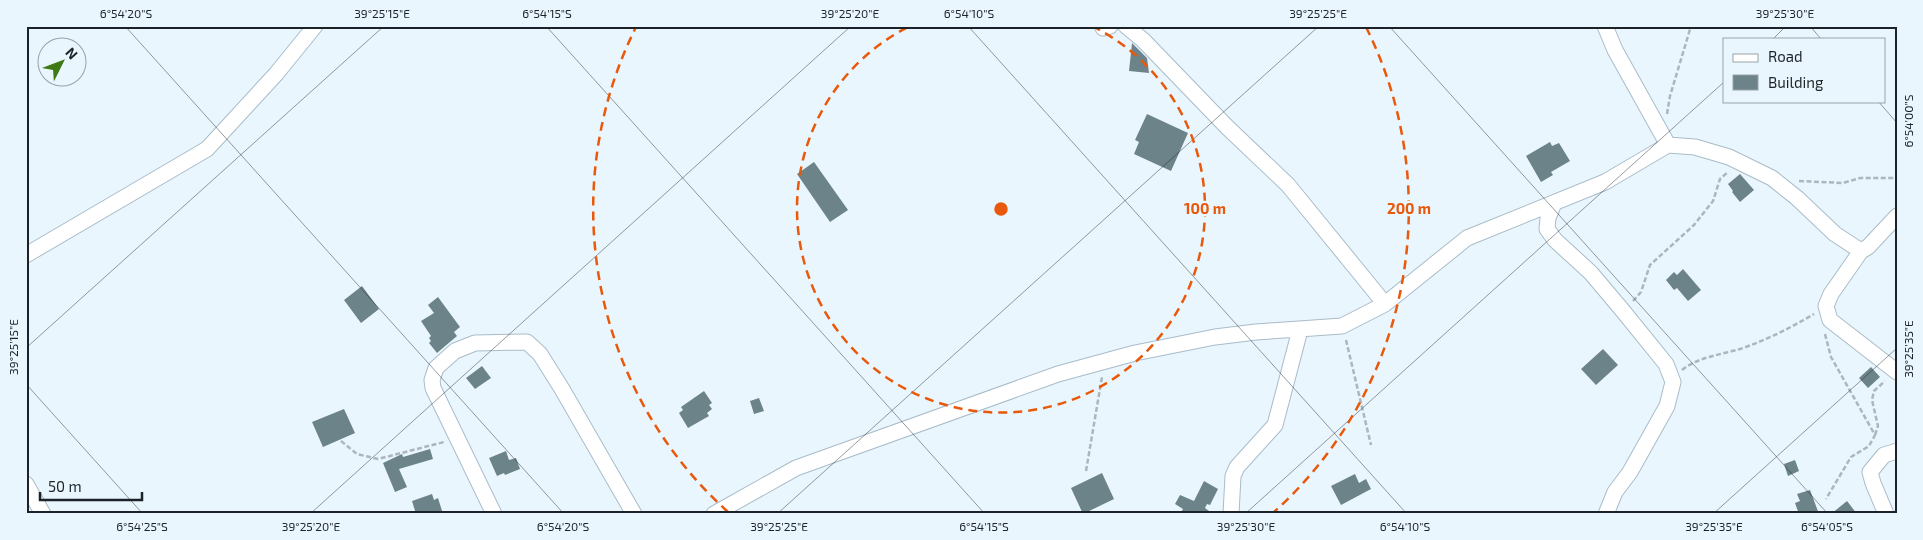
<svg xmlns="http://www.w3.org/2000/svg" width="1923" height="540" font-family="'Exo 2',sans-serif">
	<rect width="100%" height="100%" fill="#eaf6fe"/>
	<path fill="#6c838a" d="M1132,43L1147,58L1149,73L1129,71Z
		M1147,114L1188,133L1171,171L1134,154L1139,142L1135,140Z
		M1550,142L1552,146L1559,143L1570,161L1551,172L1553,175L1541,182L1526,156Z
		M814,162L848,210L830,222L797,174Z
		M1740,174L1754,190L1740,202L1732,192L1733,191L1728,184Z
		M1683,269L1701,290L1688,301L1677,288L1674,290L1666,280L1674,272L1677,275Z
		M362,286L379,309L361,323L344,300Z
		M438,297L460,327L454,332L457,336L437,353L429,343L431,341L429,338L431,336L421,321L434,313L428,305Z
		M1603,349L1618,365L1596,385L1581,369Z
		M482,366L491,378L475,389L466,378Z
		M1871,367L1880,377L1868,388L1859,378Z
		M704,391L712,403L709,405L712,409L707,413L709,416L688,428L679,413L683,410L681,407Z
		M759,398L764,411L754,414L750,401Z
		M344,409L355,433L323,447L312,422Z
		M430,449L433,459L399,469L407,487L395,492L383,463L402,454L403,457Z
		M506,451L509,460L516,458L520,469L505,475L504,473L497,476L489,458Z
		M1795,460L1799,471L1788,476L1784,464Z
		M1102,473L1114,499L1083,514L1071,488Z
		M1355,474L1359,483L1366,479L1371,489L1341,505L1331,486Z
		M1204,481L1218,489L1210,505L1207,504L1205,508L1213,514H1180L1183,509L1175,504L1180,495L1194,501Z
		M1810,490L1819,514H1799L1795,503L1800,501L1797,494Z
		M432,494L434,500L438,498L443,514H416L412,501Z
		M1847,501L1857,514H1831Z"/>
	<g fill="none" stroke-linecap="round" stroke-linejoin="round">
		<g stroke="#a8bcc9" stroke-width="17">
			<path id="street" d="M1126,26L1143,40L1227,127L1288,185L1385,304
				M1605,26L1615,50L1668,145
				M1103,28L1110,26
				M1554,203L1548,218L1547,229L1555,240L1591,273L1623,311L1666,364L1673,382L1667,406L1630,472L1615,492L1606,514
				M1861,251L1831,294L1826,306L1830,320L1897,372
				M26,255L207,149L276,74L315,26
				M26,484L43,514
				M494,514L433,388L432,380L436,368L455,351L475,343L527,342L540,354L562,389L634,514
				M714,514L796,468L1058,374L1135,353L1215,337L1256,332L1342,326L1385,304L1467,238L1605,182L1668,145L1695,147L1729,157L1772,178L1797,198L1835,234L1861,251L1868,247L1897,216
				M1231,514L1233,476L1237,467L1275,425L1300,330
				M1886,514L1873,483L1870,472L1884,455L1897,451"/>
		</g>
		<path stroke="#abb6bd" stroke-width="2.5" stroke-dasharray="5 2.5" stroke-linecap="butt" d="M1667,114L1670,96L1691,26
			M1799,181L1843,183L1860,178H1897
			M1633,301L1641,292L1650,265L1694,225L1713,201L1720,179L1728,172
			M1825,334L1831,357L1875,435L1869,446L1851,457L1826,499
			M1346,340L1371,445
			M1682,370C1698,357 1720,355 1740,349C1767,340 1790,328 1814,314
			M1875,435L1878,426L1872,400L1874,391L1885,381
			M341,441L357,454L378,459L444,442
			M1086,471L1102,377"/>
		<use href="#street" stroke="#fff" stroke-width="15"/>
	</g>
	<path fill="none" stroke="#1b2328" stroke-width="1" stroke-opacity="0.45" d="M125,26L564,514M546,26L985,514M968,26L1407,514M1389,26L1828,514M1810,26L1821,39M1773,39L1786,26M1878,101L1897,123M26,348L384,26M26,384L143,514M310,514L851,26M777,514L1319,26M1245,514L1724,82M1713,514L1897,348"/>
	<g fill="none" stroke="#e8590c" stroke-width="2.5" stroke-dasharray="9 6">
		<path d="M1092 26A204 204 0 1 1 910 26"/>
		<path d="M728 512A408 408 0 0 1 636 27M1366 27A408 408 0 0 1 1274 512"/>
	</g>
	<circle cx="1001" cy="209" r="8" fill="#e8590c" stroke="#eaf6fe" stroke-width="2.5"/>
	<g font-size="15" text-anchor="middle" font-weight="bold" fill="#e8590c" stroke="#eaf6fe" stroke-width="4.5" stroke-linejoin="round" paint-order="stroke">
		<text x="1205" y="214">100 m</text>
		<text x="1409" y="214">200 m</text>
	</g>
	<rect width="1923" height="540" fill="none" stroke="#eaf6fe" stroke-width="55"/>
	<rect x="1723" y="38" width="162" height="65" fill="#eaf6fe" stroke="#97a2a8"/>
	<rect x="1733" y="54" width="25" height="8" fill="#ffffff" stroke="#97a2a8"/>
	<text x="1768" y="62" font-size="15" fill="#1b2328">Road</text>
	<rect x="1733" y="75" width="25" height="15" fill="#6c838a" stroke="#97a2a8"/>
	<text x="1768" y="88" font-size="15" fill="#1b2328">Building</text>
	<g transform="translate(62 62) rotate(48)"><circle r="24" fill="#eaf6fe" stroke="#97a2a8"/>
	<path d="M0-4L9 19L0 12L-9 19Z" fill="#3d7914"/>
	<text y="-8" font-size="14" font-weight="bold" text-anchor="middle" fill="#1b2328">N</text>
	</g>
	<path d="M40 492v8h102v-8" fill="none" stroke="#1b2328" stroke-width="2.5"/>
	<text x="48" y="492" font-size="15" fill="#1b2328" stroke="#eaf6fe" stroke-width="4" paint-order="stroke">50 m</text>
	<rect x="28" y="28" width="1868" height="484" fill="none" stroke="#1b2328" stroke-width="2"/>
	<g font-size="12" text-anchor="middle" fill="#1b2328">
		<text x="126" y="18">6°54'20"S</text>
		<text x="382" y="18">39°25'15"E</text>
		<text x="547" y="18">6°54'15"S</text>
		<text x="850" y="18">39°25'20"E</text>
		<text x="969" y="18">6°54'10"S</text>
		<text x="1318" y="18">39°25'25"E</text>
		<text x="1785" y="18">39°25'30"E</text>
		<text transform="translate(1909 121) rotate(-90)" y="4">6°54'00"S</text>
		<text transform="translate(14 347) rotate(-90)" y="4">39°25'15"E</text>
		<text transform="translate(1909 349) rotate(-90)" y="4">39°25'35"E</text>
		<text x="142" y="531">6°54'25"S</text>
		<text x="311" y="531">39°25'20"E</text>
		<text x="563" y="531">6°54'20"S</text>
		<text x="779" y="531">39°25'25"E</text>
		<text x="984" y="531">6°54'15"S</text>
		<text x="1246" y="531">39°25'30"E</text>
		<text x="1405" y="531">6°54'10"S</text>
		<text x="1714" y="531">39°25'35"E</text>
		<text x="1827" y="531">6°54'05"S</text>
	</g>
</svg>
